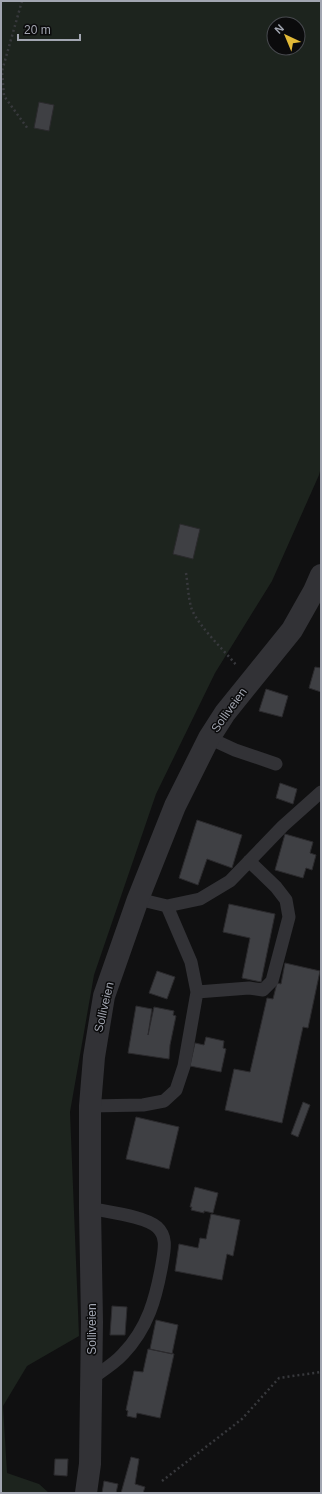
<svg xmlns="http://www.w3.org/2000/svg" width="322" height="1494" font-family="Arial,sans-serif">
	<rect width="100%" height="100%" fill="#101011"/>
	<path fill="#1d241e" fill-rule="evenodd" d="M1,1H321V467L319,475L272,581L215,673L156,794L94,975L70,1112L79,1336L27,1366L3,1406L7,1473L39,1484L49,1493H1ZM274,24H298V48H274Z"/>
	<path fill="#3f4044" stroke="#2b2a2d" d="M39,102L54,105L49,131L34,128Z
		M180,524L200,529L193,559L173,554Z
		M315,667L321,668V692L309,688Z
		M266,689L288,696L282,717L259,711Z
		M280,783L297,789L293,804L276,798Z
		M197,820L242,835L232,868L207,859L198,885L179,878Z
		M285,834L313,842L310,853L316,855L312,870L306,868L303,878L275,870Z
		M229,904L275,914L261,982L242,978L250,938L223,932Z
		M285,963L320,971L308,1028L303,1027L282,1123L225,1110L234,1069L250,1072L267,998L273,999L277,983L281,984Z
		M157,971L175,977L167,999L149,993Z
		M136,1006L152,1009L148,1035L154,1007L174,1011L173,1015L176,1016L170,1045L169,1059L128,1053Z
		M206,1037L224,1041L223,1048L226,1049L221,1072L190,1066L195,1043L204,1045Z
		M303,1102L310,1105L298,1137L291,1134Z
		M136,1117L179,1127L169,1169L126,1159Z
		M195,1187L218,1193L213,1213L204,1211V1213L191,1210L192,1207H190Z
		M211,1214L240,1220L233,1256L227,1254L222,1280L175,1271L179,1244L198,1248L200,1238L206,1239Z
		M112,1306L127,1307L125,1335H110Z
		M156,1320L178,1325L172,1354L150,1349Z
		M148,1349L174,1354L160,1418L137,1413L136,1418L127,1416L128,1411L126,1410L134,1371L143,1372Z
		M131,1457L139,1459L135,1484L145,1487L143,1493H121Z
		M55,1459H68L67,1476L54,1475Z
		M104,1481L118,1484L116,1493H102Z"/>
	<g fill="none" stroke-linecap="round" stroke-linejoin="round">
		<path stroke="#38393d" stroke-width="2.5" stroke-dasharray="2 3" stroke-linecap="butt" d="M22,1L2,71L4,96L28,129
			M186,573C188,585 188,598 192,610C201,629 223,649 237,666
			M162,1481L242,1419L279,1378L321,1372"/>
		<path stroke="#323236" stroke-width="13" d="M209,738L235,750L276,764
			M138,899L167,906L200,899L230,881L283,826L321,792
			M197,992L249,988L263,990L272,981L289,917L286,900L276,887L249,861
			M90,1106L143,1105L164,1101L176,1090L184,1066L197,992L191,962L167,906
			M90,1208C107,1212 145,1216 157,1227C168,1237 164,1251 162,1264C156,1298 148,1328 123,1354C114,1364 102,1371 92,1378"/>
		<path stroke="#323236" stroke-width="22" d="M86,1493L90,1464L92,1322L90,1208V1106L94,1057L104,996L138,899L175,806L209,738L225,713L292,630L314,591L321,575"/>
	</g>
	<g text-anchor="middle" dominant-baseline="central" stroke-width="3" stroke-linejoin="round" paint-order="stroke">
		<g font-size="12" fill="#a2a6b1" stroke="#0b0b0c">
			<text transform="translate(229 710) rotate(-54)">Solliveien</text>
			<text transform="translate(104 1007) rotate(-77)">Solliveien</text>
			<text transform="translate(92 1329) rotate(-90)">Solliveien</text>
		</g>
	</g>
	<rect width="322" height="1494" fill="none" stroke="#a2a6b1" stroke-width="4"/>
	<g transform="translate(286 36) rotate(316)"><circle r="19" fill="#0b0b0c" stroke="#47494e"/>
	<path d="M0-3L7 15L0 10L-7 15Z" fill="#e2b937"/>
	<text y="-6" font-size="11" font-weight="bold" text-anchor="middle" fill="#a2a6b1">N</text>
	</g>
	<path d="M18 34v6h62v-6" fill="none" stroke="#a2a6b1" stroke-width="2"/>
	<text x="24" y="34" font-size="12" fill="#a2a6b1" stroke="#0b0b0c" stroke-width="3" paint-order="stroke">20 m</text>
</svg>
